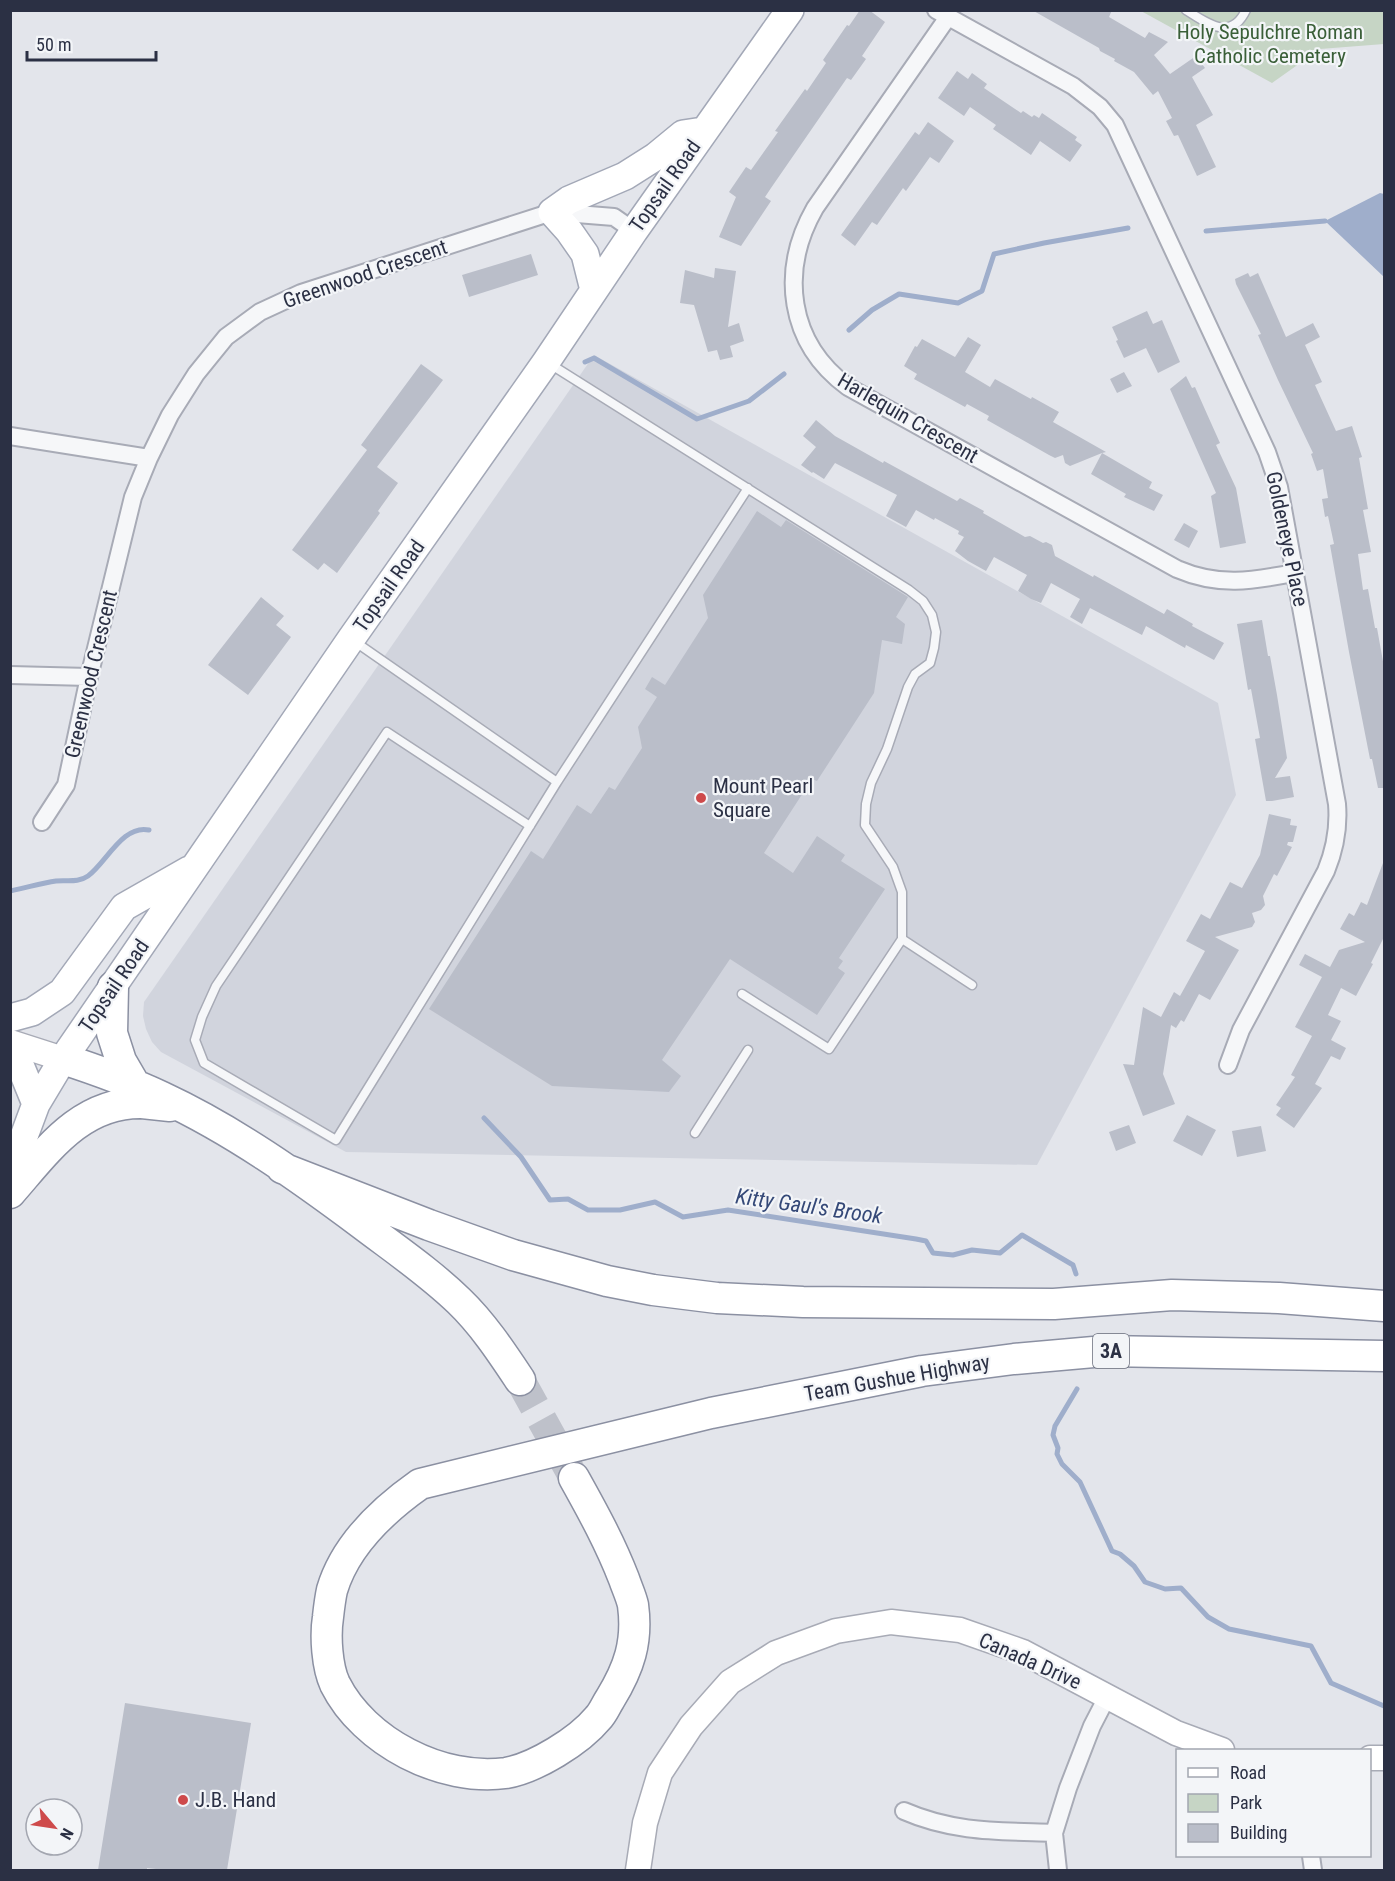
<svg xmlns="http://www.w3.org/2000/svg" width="1395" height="1881" font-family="'Roboto Condensed',sans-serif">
	<rect width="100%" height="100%" fill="#e3e5eb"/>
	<path fill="#d1d4dd" d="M594,355L1218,703L1236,795L1037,1165L346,1152L161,1052L152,1042L146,1029L143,1016L144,1002Z"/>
	<path fill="#c6d5c5" d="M1141,11H1384V44L1320,49L1272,83Z"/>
	<path fill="#9faecb" d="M1380,193L1384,194V277L1325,221Z"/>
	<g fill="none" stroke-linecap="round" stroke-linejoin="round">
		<path stroke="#9faecb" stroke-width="5" d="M1206,231L1325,221
			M849,330L872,310L899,294L958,303L982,291L994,254L1044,243L1128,228
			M585,362L594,358L697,419L749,401L784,374
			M10,891C26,888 41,883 56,881C68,880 78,883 88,876C106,863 123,824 149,830
			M484,1118L521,1157L550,1200L568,1199L588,1210H620L655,1202L683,1217L728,1210L916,1239L926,1241L933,1253L953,1255L972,1250L1000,1253L1022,1235L1073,1265L1076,1274
			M1077,1389L1055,1426L1053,1435L1058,1448L1057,1454L1062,1464L1080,1482L1112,1551L1120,1554L1134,1566L1145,1582L1165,1589L1181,1588L1208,1617L1229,1629L1311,1646L1331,1683L1384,1706"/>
	</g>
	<path fill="#babec9" d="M860,10H869L885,22L862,56L866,59L851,80L847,78L771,188L765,197L771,201L741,246L719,237L736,197L729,192L746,167L751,170L778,132L775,131L805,89L807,91L826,63L823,60L847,25L849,26Z
		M1032,10H1112L1109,17L1145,38L1149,32L1168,42L1154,55L1170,74L1196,56L1205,68L1192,77L1213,115L1196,125L1216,167L1197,176L1178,135L1174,136L1166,121L1172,118L1158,91L1153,95L1134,72L1114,61L1115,59L1100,51L1099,48Z
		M957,71L968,79L972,73L987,84L984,88L1021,113L1023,111L1032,117L1034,115L1039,118L1042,113L1077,137L1075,140L1082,145L1070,162L1040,141L1031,155L993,129L996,125L970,107L964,116L938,98Z
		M928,122L954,141L939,163L930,157L906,191L903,188L877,225L872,222L855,246L841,235L915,132L919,135Z
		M531,254L538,275L469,297L462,275Z
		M715,268L736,271L728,327L739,323L744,341L730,346L733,357L720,360L717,350L708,352L694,305L680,303L685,270L714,278Z
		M1248,273L1250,277L1258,273L1286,337L1313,323L1320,337L1305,345L1322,382L1315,385L1336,431L1352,426L1362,457L1359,458L1368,509L1363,510L1371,552L1358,554L1363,590L1368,589L1375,628H1377L1384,667V788H1378L1372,759H1370L1349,652L1330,545L1334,544L1328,516L1325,517L1322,499L1328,498L1323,469L1317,471L1311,454L1313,453L1278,380L1258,335L1261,334L1236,284L1235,279Z
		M1147,311L1153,324L1162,320L1180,362L1158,373L1146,348L1124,358L1116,341L1118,340L1112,327Z
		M968,337L981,345L965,372L990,387L995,379L1031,399L1032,397L1059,412L1053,422L1106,452L1102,453L1152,482L1149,488L1163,495L1154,511L1124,497L1126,494L1091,474L1102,453L1070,466L1065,463L1063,455L1055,458L1049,455L987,420L989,416L967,404L965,407L914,379L917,374L904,366L915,346L917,347L922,339L955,357Z
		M421,364L443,380L377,467L398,483L378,511L380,513L337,573L324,563L318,570L292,550L367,450L361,445Z
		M1124,372L1132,386L1117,393L1110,379Z
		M1186,376L1192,388L1195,387L1207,414L1220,443L1216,445L1236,488L1246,543L1220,548L1211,496L1216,493L1170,389Z
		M816,420L835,436L883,463L884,461L957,501L960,498L984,511L983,513L1025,537L1030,536L1043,543L1046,542L1052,545L1055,556L1093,577L1094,575L1164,614L1167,609L1193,624L1192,626L1224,643L1214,660L1186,645L1185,648L1146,626L1142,635L1090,608L1082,624L1070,617L1080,599L1051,583L1041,603L1031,599L1018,591L1027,575L994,557L986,571L968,561L955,551L964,537L958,534L959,531L935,518L934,520L916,510L906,527L886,516L897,495L835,463L824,479L813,472L812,473L801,465L816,447L803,436Z
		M757,511L781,527L786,520L908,597L896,617L905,624L902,644L882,640L874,693L817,781L812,779L764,853L793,873L817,836L845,855L841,861L885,889L839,958L843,961L838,968L845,973L817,1015L730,959L662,1060L681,1076L669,1092L552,1086L429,1009L531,851L543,859L577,805L591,814L609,787L615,790L642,748L638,727L657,697L645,689L652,677L665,685L708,618L703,595Z
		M1184,523L1198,531L1189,548L1174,540Z
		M261,597L284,616L276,625L291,637L248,695L208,665Z
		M1262,620L1268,656H1270L1277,695L1287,758L1275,778L1290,776L1294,797L1272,801H1266L1255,739L1260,738L1251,689L1248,690L1237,624Z
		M1269,814L1291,819L1290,825L1297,826L1293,842H1288L1287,845L1292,847L1277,876L1274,874L1263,896L1265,905L1261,910L1252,913L1255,922L1252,927L1215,937L1239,950L1210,1000L1199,994L1184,1022L1181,1020L1176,1028L1171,1025L1163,1074L1175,1104L1143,1116L1123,1064L1134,1065L1143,1007L1161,1017L1174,992L1180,996L1205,951L1186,941L1201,914L1210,919L1230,882L1242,888L1260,855Z
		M1383,863L1384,937L1371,963L1373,964L1356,996L1341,988L1328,1015L1341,1021L1331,1040L1346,1048L1340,1060L1331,1056L1315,1084L1322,1088L1294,1128L1276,1115L1281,1108L1276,1105L1295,1077L1291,1075L1312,1036L1295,1027L1322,977L1299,965L1305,954L1330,967L1339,950L1365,942L1340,929L1349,913L1354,916L1361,902L1367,905Z
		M1187,1115L1216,1130L1202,1156L1173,1141Z
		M1129,1125L1136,1143L1116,1151L1109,1132Z
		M1261,1126L1266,1151L1237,1157L1232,1131Z
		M125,1703L251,1723L227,1870H165L147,1868V1870H98Z"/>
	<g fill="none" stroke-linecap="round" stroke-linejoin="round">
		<path stroke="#bec1ca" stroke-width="30" stroke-dasharray="30 15" stroke-linecap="butt" d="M520,1380L574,1478"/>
		<g stroke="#a8abb6" stroke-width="11">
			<path id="lane" d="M1186,10C1207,23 1231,42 1246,10
				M550,364L909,590L923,601L932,615L936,632L934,648L930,663L915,674L908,687L887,749L871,783L866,804L865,825L893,867L902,892V939L829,1049L742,994
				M354,641L557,782
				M530,826L387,732L216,986L202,1017L195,1040L204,1063L336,1140L557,782L748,488
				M902,939L972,985
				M695,1133L748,1050"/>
		</g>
		<g stroke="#a8abb6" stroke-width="20">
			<path id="street" d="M936,10L1073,86L1100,107L1115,125L1267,452L1279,487L1337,804C1339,828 1335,849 1326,871L1241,1030L1228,1065
				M948,17L815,208C779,271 788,343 848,387L1177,569C1219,587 1252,581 1294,573
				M10,436L149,458
				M10,675L89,677
				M42,822L66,785L89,677L133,497L149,458L170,415L196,374L226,337L260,312L301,293L552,212L614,217L634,231
				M904,1811C954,1833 1001,1831 1054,1833
				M1311,1856L1313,1870
				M1058,1870L1054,1833L1068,1788L1092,1726L1107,1697"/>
		</g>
		<g stroke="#a8abb6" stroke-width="27">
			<path id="secondary" d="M10,1042L63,1059
				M1370,1758H1384
				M638,1870L645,1823L660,1773L691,1726L730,1682L776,1653L836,1631L891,1622L960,1630L1023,1652L1176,1733L1222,1750"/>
		</g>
		<g stroke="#a3a8b7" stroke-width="30">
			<path id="primary" d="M594,290L585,254L569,231L552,212L569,200L625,176L655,157L683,134L703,131
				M10,1018L32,1012L62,992L124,907L189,870
				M10,1055L20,1065L36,1104
				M10,1174L36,1104L63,1059L351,639L546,362L634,231L790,10"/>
		</g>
		<g stroke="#8b90a2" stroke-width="33">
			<path id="highway" d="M113,987L112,1033L121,1061L135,1085
				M63,1059C97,1070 130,1082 162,1097C233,1130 299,1177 362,1224C395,1249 429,1272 459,1301C483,1324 502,1353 520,1380
				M282,1168L429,1225L513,1255L607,1281L653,1290L717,1298L803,1302L1054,1304L1172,1295L1279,1298L1384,1306
				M10,1193C47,1151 80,1102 142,1103C151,1104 161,1105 170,1106
				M574,1478C593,1512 610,1543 624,1579C627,1588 631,1596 633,1605C638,1642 629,1668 610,1699C606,1705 603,1713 598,1718C579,1741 535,1768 506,1773C442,1782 364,1742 335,1684C327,1667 325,1636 328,1617C329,1608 330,1599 332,1590C345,1546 383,1510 420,1484L711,1413L922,1371L1014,1359L1105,1351L1384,1356"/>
		</g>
		<use href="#lane" stroke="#f6f7f9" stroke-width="8"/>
		<use href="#street" stroke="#f6f7f9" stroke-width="16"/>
		<use href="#secondary" stroke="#fff" stroke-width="24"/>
		<use href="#primary" stroke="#fff" stroke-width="27"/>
		<use href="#highway" stroke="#fff" stroke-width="30"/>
	</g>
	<g fill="#ce4a4b" stroke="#f3f5f8" stroke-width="2">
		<circle cx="701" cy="798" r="6"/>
		<circle cx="183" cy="1800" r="6"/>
	</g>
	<g text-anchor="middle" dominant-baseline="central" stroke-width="4.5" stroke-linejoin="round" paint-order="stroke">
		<rect fill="#f3f5f8" stroke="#676b7a" stroke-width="1.5" x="1093" y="1334" width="36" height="34" rx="4.5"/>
		<g font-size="20" font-weight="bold" fill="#2b3044">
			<text x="1111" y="1351">3A</text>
		</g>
		<g font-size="21" fill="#3a5f38" stroke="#f3f5f8">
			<text x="1270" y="32">Holy Sepulchre Roman<tspan x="1270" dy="24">Catholic Cemetery</tspan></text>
		</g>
		<g font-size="21" fill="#2b3044" stroke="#f3f5f8">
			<text transform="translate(665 186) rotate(-55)">Topsail Road</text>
			<text transform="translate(365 274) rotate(-19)">Greenwood Crescent</text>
			<text transform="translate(908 418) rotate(30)">Harlequin Crescent</text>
			<text transform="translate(1287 539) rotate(78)">Goldeneye Place</text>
			<text transform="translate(389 586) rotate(-55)">Topsail Road</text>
			<text transform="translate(91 674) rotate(-77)">Greenwood Crescent</text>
			<text transform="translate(114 986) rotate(-56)">Topsail Road</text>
			<text transform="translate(897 1378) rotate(-10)">Team Gushue Highway</text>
			<text transform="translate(1030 1661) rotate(24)">Canada Drive</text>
		</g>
		<g font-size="21" fill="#2b3044" stroke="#f3f5f8" text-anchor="start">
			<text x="713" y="786">Mount Pearl<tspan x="713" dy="24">Square</tspan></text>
			<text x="195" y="1800">J.B. Hand</text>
		</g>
		<g font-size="22" font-style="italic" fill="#354978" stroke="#f3f5f8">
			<text transform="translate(809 1206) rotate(8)">Kitty Gaul's Brook</text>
		</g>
	</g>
	<rect width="1395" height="1881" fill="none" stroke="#2b3044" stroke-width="24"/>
	<rect x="1176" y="1749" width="195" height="108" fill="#f3f5f8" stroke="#a3a6b0" stroke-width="1.5"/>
	<rect x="1188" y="1768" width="30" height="9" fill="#ffffff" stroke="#a3a6b0" stroke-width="1.5"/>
	<text x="1230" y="1779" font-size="18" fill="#2b3044">Road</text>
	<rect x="1188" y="1794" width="30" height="18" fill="#c6d5c5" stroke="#a3a6b0" stroke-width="1.5"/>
	<text x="1230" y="1809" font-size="18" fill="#2b3044">Park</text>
	<rect x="1188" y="1824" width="30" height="18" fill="#babec9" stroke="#a3a6b0" stroke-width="1.5"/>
	<text x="1230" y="1839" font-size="18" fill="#2b3044">Building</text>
	<g transform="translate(54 1827) rotate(119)"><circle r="28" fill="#f3f5f8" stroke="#a3a6b0" stroke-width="1.5"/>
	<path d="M0-4.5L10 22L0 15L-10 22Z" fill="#ce4a4b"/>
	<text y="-9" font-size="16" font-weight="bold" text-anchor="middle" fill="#2b3044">N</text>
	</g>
	<path d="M27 51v9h129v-9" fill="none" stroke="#2b3044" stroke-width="3"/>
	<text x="36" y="51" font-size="18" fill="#2b3044" stroke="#f3f5f8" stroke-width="4.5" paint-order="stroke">50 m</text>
</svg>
